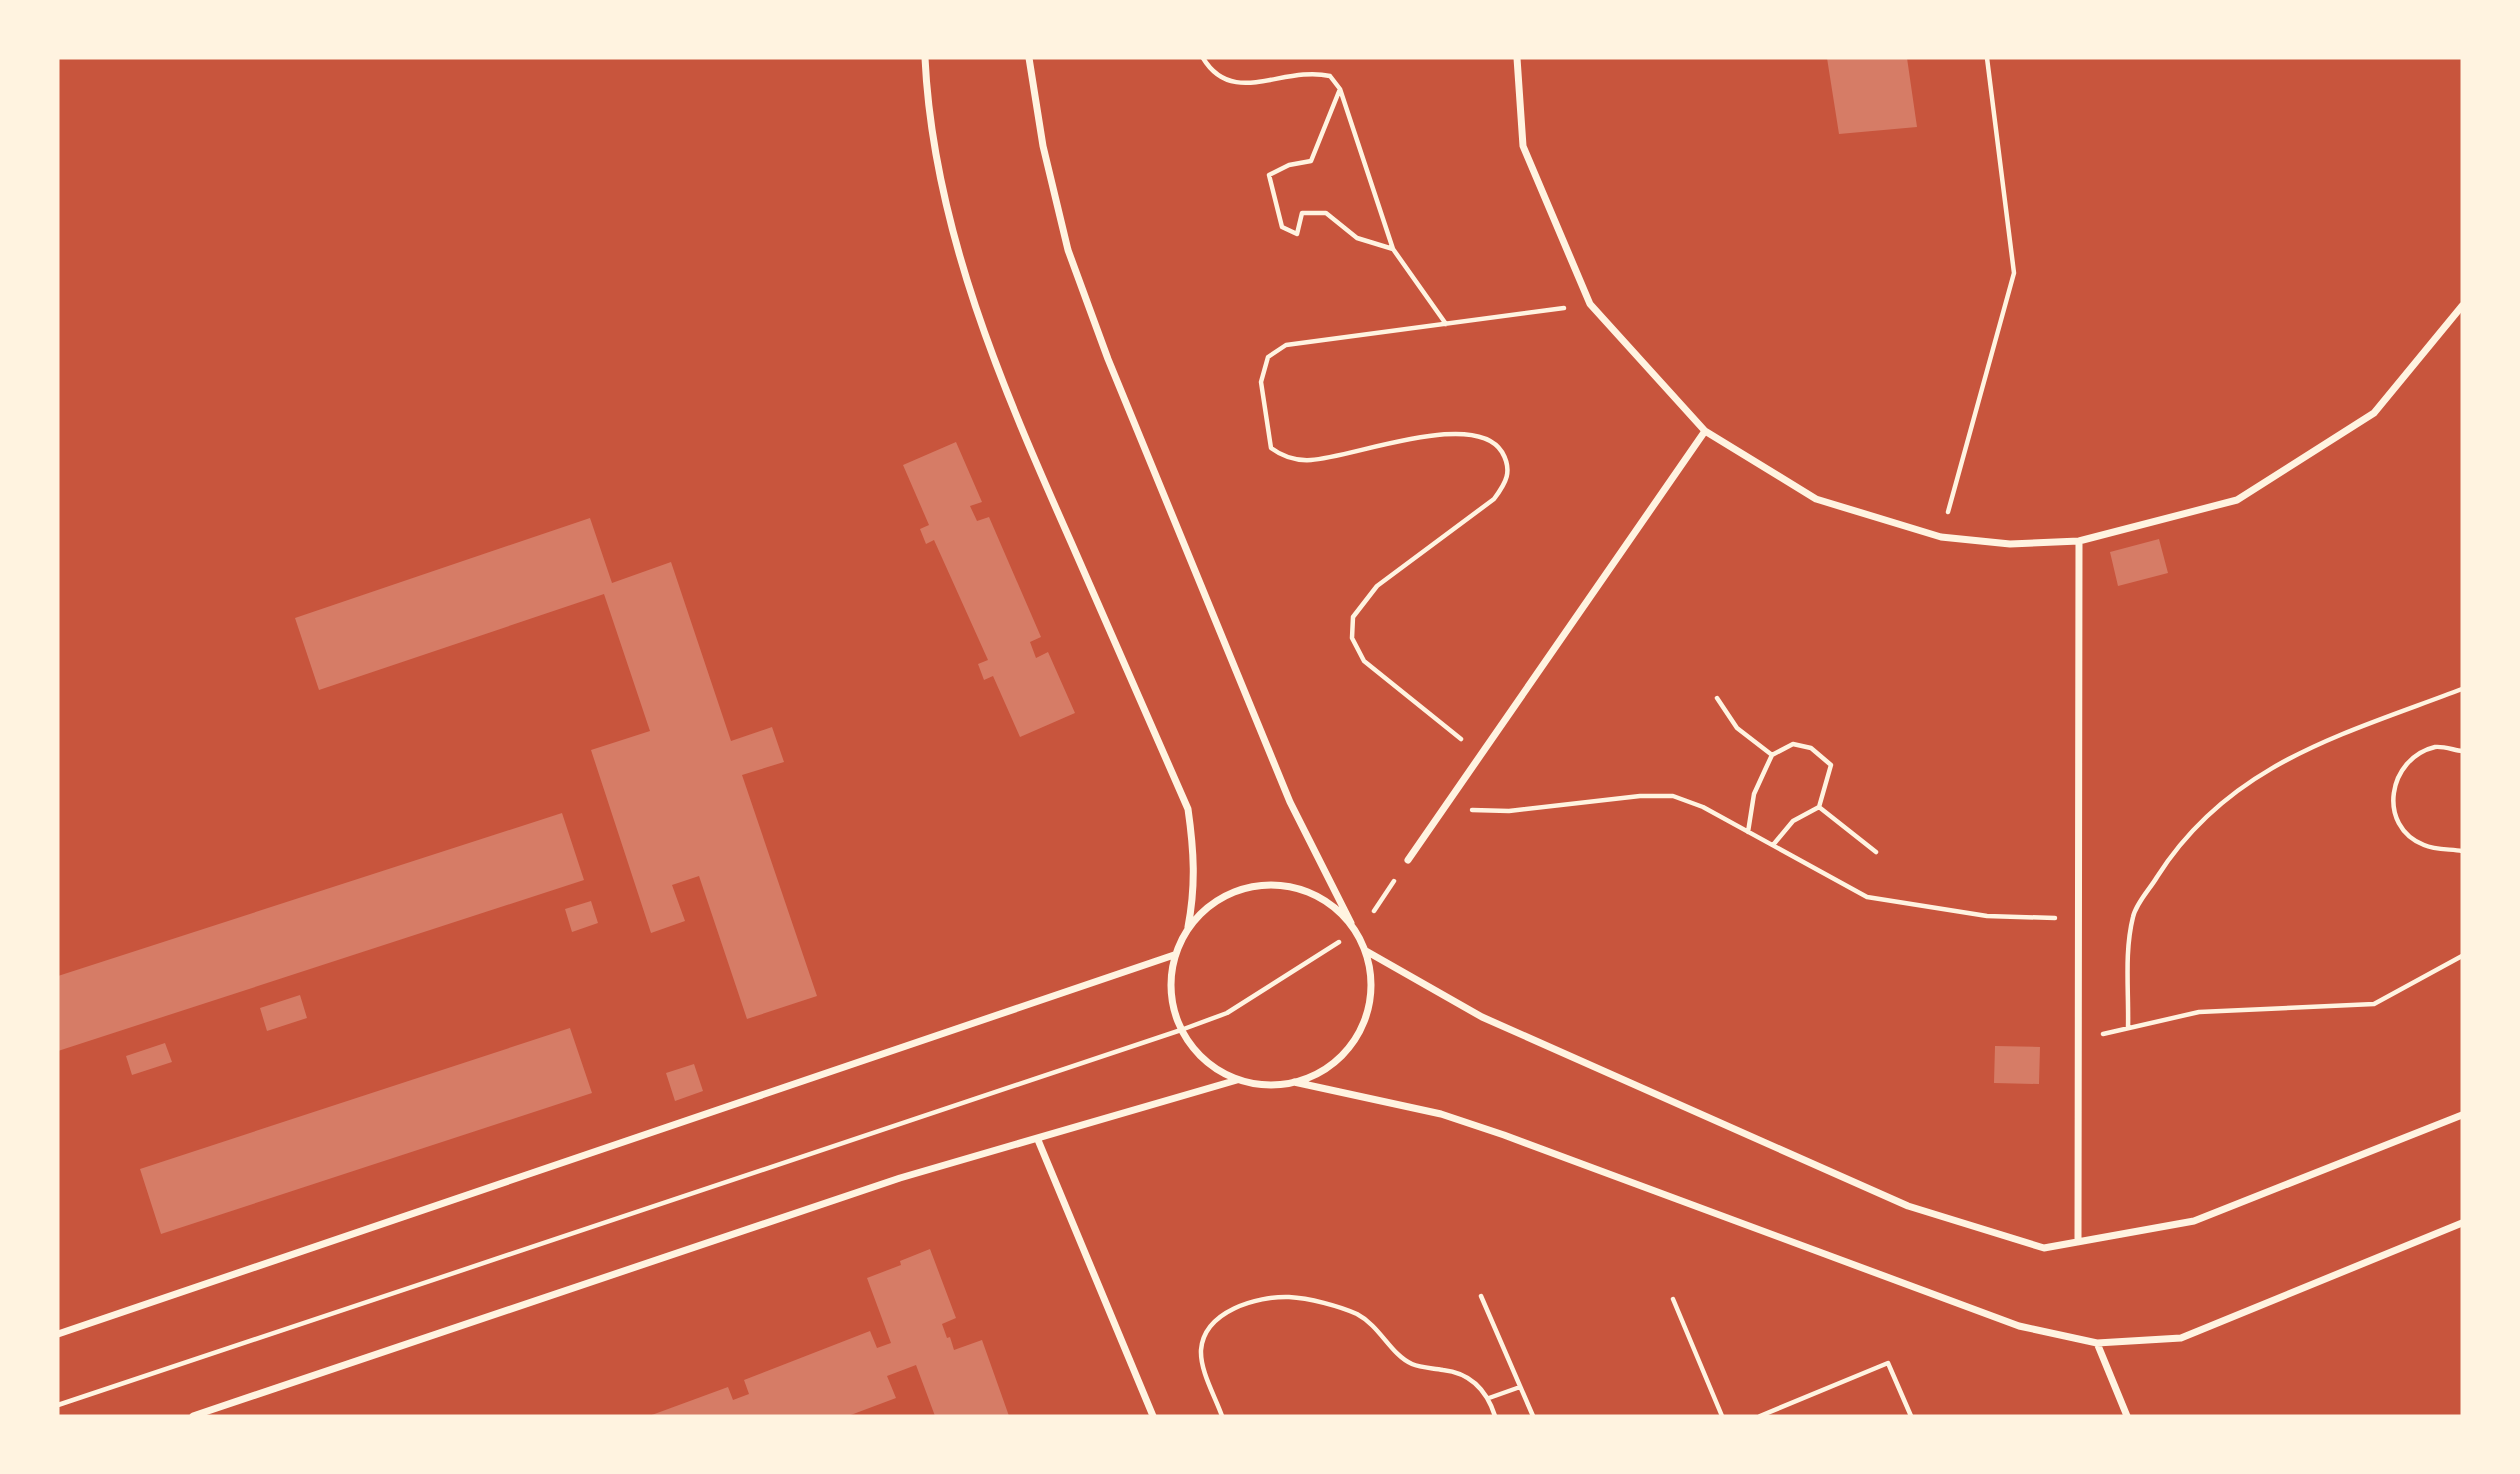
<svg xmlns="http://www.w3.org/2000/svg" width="2520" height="1474" font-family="'Public Sans',sans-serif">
	<rect width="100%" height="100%" fill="#c8553d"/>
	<path fill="#d67c66" d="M1827,58H1907L1917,127L1839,134Z
		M956,442L982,502L970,506L977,521L989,517L1041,637L1030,642L1036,658L1048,652L1075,713L1020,737L993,676L984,680L978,664L988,660L934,540L926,544L920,529L929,525L903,465Z
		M590,518L612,583L671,562L731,741L772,727L784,762L742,775L817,996L747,1019L699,876L672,885L685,921L651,933L591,750L650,731L604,594L319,690L295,618Z
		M2159,539L2168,573L2118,586L2110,552Z
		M562,813L584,880L58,1051V976Z
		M591,901L598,923L572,932L565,909Z
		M300,995L307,1018L267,1031L260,1008Z
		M570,1028L592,1093L161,1234L140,1169Z
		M165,1043L172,1062L132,1075L126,1056Z
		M1995,1046L2040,1047L2039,1084L1994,1083Z
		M694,1064L703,1091L675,1101L666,1073Z
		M930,1249L956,1318L942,1324L947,1338L950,1337L954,1350L982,1340L1009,1416H935L916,1365L887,1376L896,1398L848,1416H649L728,1387L733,1400L749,1394L744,1380L870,1331L877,1348L891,1343L867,1278L901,1265L900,1261Z"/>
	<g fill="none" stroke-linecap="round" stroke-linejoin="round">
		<path stroke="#fff3e0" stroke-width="4.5" d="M1203,58C1233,108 1283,65 1330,76L1340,89
			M1393,249L1340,89L1311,161L1289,165L1269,175L1282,227L1297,234L1302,213H1326L1357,238L1393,249L1446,324
			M1948,512L2014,273L1987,58
			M1717,698L1737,728L1772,755
			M1461,739L1364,661L1352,638L1353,617L1377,586L1494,499C1506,483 1513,471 1502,452C1475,408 1352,458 1311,460C1295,461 1283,457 1271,448L1261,382L1268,357L1286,345L1564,308
			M2462,751C2454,750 2443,746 2435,747C2388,758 2376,826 2424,845C2435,850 2451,849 2462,851
			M1819,807L1876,852
			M1472,810L1509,811L1640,796H1673L1703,807L1867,897L1987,916L2055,918
			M1748,832L1754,794L1765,770L1772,755L1793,744L1811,748L1831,765L1819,807L1793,821L1773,845
			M1374,911L1394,881
			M2128,1028C2129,992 2124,953 2133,917C2136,903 2150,889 2157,877C2229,763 2344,734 2462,689
			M2103,1034L2199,1012L2374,1004L2462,956
			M1481,1296L1533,1416
			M1673,1299L1722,1416
			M1489,1398L1520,1387
			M58,1405C432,1279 807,1158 1181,1030L1227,1013L1339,942
			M1222,1416C1215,1396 1200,1371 1201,1350C1204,1311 1257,1296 1289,1297C1309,1298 1339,1306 1357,1314C1380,1326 1391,1355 1412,1364C1421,1368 1433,1368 1443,1370C1471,1373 1487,1391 1495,1416
			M1760,1416L1888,1363L1911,1416"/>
		<path stroke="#fff3e0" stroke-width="7" d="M925,58C933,228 1003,389 1071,542C1110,631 1149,720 1188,809C1194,851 1196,885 1188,927
			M1029,58L1043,146L1068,250L1108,359L1290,802L1351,923
			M1517,58L1523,146L1590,304L1705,431L1816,499L1941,537L2010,544L2079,541L2237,500L2374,413L2462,306
			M1408,860L1705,431
			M1171 985a100 100 0 1 1 200 0a100 100 0 1 1-200 0Z
			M1366,951L1482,1017L1908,1206L2044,1248L2194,1221L2462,1115
			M1294,1082L1441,1114L1504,1135L2019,1326L2097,1343L2181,1338L2462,1223
			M1038,1140L1153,1416
			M2078,1242L2079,541
			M58,1334L1174,955
			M2097,1343L2127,1416
			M193,1416L900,1178L1237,1080"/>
	</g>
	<rect width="2520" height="1474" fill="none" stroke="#fff3e0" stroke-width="119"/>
</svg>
